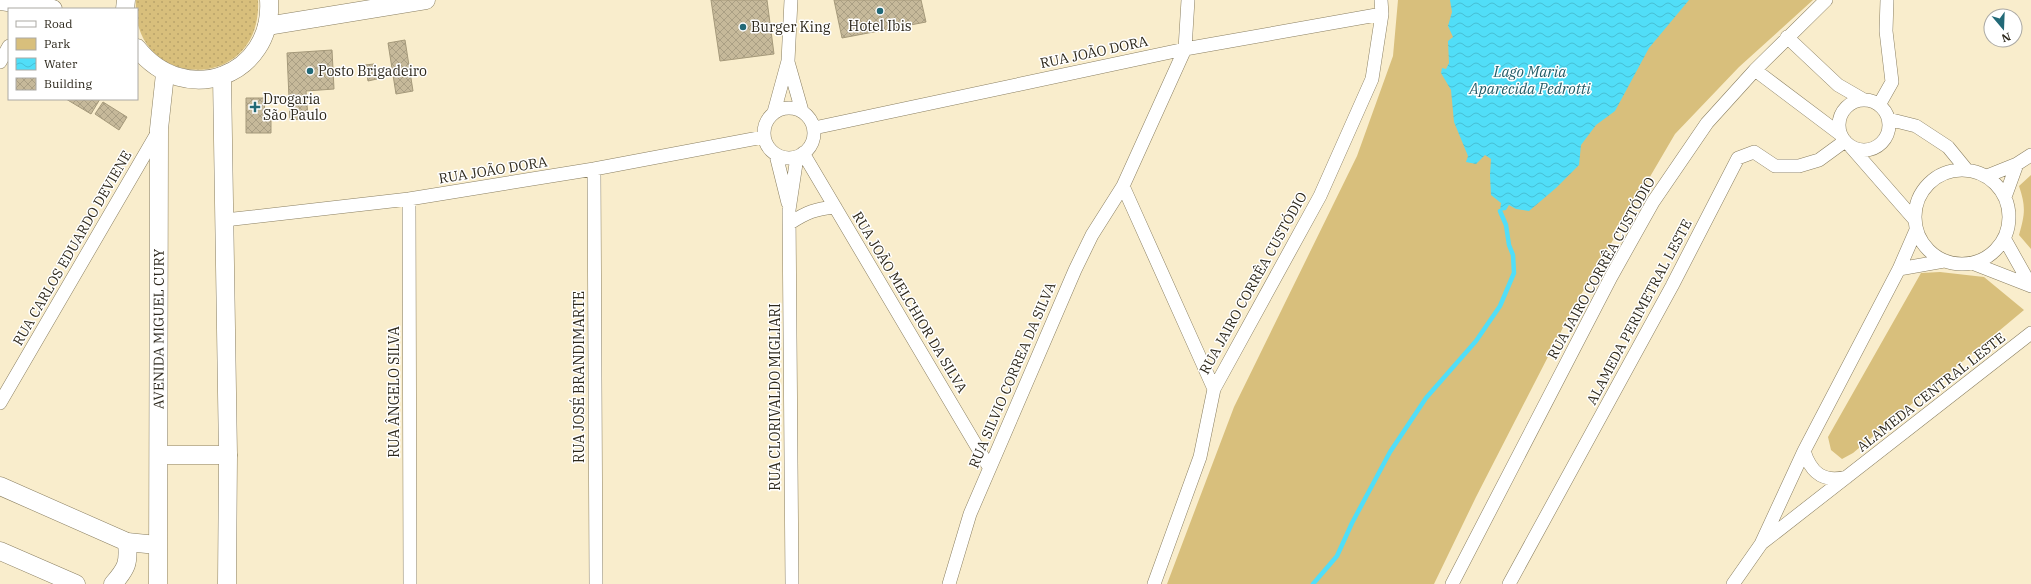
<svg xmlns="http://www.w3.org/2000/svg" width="2031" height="584" font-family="'IBM Plex Serif',serif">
	<defs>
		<pattern id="grass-dots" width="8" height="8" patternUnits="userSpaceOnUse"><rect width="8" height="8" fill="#d8bf7c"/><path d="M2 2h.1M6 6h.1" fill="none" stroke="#baa46b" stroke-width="1.8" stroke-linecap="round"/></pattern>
		<pattern id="water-waves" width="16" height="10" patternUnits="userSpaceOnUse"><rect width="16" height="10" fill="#51def8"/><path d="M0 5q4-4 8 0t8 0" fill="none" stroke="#47bed4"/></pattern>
		<pattern id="building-cross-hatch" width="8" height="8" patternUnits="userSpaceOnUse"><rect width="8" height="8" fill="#c6b99a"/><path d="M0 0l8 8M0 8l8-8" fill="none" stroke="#aa9f84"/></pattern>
	</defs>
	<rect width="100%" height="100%" fill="#f9edcc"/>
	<path fill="url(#grass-dots)" d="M136,0H258C263,94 130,92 136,0Z"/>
	<path fill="#d8bf7c" d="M1398,0H1813L1739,67L1675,134L1572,310L1476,497L1434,584H1167L1234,407L1357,156L1393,56Z
		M2031,175V249L2019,235C2025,214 2026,207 2019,186Z
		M1940,272L1984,277L2024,310L1853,453L1842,459L1831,450L1828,437L1921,273Z"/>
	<path fill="url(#water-waves)" d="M1450,0H1689L1649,48L1615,111L1596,125L1581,145L1579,165L1556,188L1529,211L1516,209L1509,205L1506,210L1500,211L1501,203L1491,195L1490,175L1491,159L1485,155L1476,164L1466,162L1468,156L1454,122L1451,90L1441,73L1442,68L1446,69L1449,63L1448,41L1453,37L1448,26L1452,12Z"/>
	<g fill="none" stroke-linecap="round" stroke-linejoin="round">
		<path stroke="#51def8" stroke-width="4.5" d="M1313,584L1337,556L1352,523L1390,452L1426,398L1476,341L1500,306L1514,273L1513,255L1509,245L1506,225L1500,211"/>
	</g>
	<path fill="url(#building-cross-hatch)" stroke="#a5997a" d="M711,0H767L774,54L720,61Z
		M834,0H921L926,22L842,38Z
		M405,40L413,91L396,94L388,43Z
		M332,50L334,89L306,91L308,118L290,120L287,53Z
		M374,64L377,79L368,81L365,65Z
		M246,98H265L264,116H271V133H246Z
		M66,99H100L91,114Z
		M103,102L127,117L119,130L95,114Z"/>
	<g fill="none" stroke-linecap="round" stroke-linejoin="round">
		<g stroke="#8a7f61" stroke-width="14">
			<path id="street" d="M1787,37L1838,85L1864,100
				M0,62L9,46
				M788,62L802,111
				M1755,70L1840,134
				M1839 125a25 25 0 1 1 50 0a25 25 0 1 1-50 0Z
				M1879,105L1892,82L1886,31L1887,0
				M764 133a25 25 0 1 1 50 0a25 25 0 1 1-50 0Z
				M774,112L788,61L791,0
				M1888,119L1916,126L1948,147L1966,169
				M814,128L1185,49L1382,14
				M1851,147L1914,219
				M803,153L989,467
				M776,155L788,203
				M594,169L596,584
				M1915 217a47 47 0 1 1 94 0a47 47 0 1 1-94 0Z
				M1987,176L2017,164L2031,155
				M1123,186L1214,389
				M2005,197L2017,164
				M409,199L410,584
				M225,220L409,199L594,169L764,137
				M790,223C807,212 815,209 835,207
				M2004,238L2031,286
				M1972,263L2031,286
				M1899,269L1944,261
				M0,403L159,130
				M1804,451C1811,473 1823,483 1847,477
				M1762,543L2031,333
				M792,584L789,210L797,157
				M949,584L970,514L1075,270L1092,235L1123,186L1185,49L1188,0
				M1154,584L1200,457L1214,389L1320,196L1372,79L1382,14L1381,0
				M1452,584L1611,277L1653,202L1707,123L1755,70L1826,0
				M1509,584L1672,286L1738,158L1754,152L1775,166H1799L1819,160L1845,141
				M1733,584L1761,544L1804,451L1899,269L1916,230"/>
		</g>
		<g stroke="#8a7f61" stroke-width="19">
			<g id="secondary">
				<path d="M0,1L53,9"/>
				<path d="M125,9L126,0"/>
				<path d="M267,26L426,0"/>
				<path d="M137,48C185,109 274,76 269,0"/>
				<path d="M222,76L228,455L227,584"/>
				<path d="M160,455H228"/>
				<path d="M0,486L127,542L157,545"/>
				<path d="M0,551L76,584"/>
				<path d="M113,584C127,568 129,563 127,542"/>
				<path id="s1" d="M158,584L159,129L165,74"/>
			</g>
		</g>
		<use href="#street" stroke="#fff" stroke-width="13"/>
		<use href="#secondary" stroke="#fff" stroke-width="18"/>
	</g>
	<g fill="#226977" stroke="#fff" stroke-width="1.5">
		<circle cx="880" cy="11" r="4"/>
		<circle cx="743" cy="27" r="4"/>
		<circle cx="310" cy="71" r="4"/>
		<path d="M253 101h4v4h4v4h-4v4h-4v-4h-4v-4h4z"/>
	</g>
	<g text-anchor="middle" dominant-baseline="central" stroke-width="3" stroke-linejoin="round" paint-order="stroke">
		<g font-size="14" fill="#2d281c" stroke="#fff" text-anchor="start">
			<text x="880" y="26" text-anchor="middle">Hotel Ibis</text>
			<text x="751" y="27">Burger King</text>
			<text x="318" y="71">Posto Brigadeiro</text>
			<text x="263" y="99">Drogaria<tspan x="263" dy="16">São Paulo</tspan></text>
		</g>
		<g font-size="14" fill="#2d281c" stroke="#fff">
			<text transform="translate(1094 52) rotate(-12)">RUA JOÃO DORA</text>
			<text transform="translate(493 170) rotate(-9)">RUA JOÃO DORA</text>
			<text transform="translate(72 248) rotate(-60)">RUA CARLOS EDUARDO DEVIENE</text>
			<text transform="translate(1601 268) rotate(-61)">RUA JAIRO CORRÊA CUSTÓDIO</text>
			<text transform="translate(1253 283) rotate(-61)">RUA JAIRO CORRÊA CUSTÓDIO</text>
			<text transform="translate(910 302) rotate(59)">RUA JOÃO MELCHIOR DA SILVA</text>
			<text transform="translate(1639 312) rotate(-62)">ALAMEDA PERIMETRAL LESTE</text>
			<text stroke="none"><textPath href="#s1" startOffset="255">AVENIDA MIGUEL CURY</textPath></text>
			<text transform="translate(1012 375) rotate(-67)">RUA SILVIO CORREA DA SILVA</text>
			<text transform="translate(579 377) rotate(-90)">RUA JOSÉ BRANDIMARTE</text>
			<text transform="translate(394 392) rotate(-90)">RUA ÂNGELO SILVA</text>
			<text transform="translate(1931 392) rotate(-38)">ALAMEDA CENTRAL LESTE</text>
			<text transform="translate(775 397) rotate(-90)">RUA CLORIVALDO MIGLIARI</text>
		</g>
		<g font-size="15" font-style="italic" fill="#225c67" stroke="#fff">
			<text x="1530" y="71">Lago Maria<tspan x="1530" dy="17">Aparecida Pedrotti</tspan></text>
		</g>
	</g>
	<rect x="8" y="8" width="130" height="92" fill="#ffffff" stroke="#aba9a4"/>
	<rect x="16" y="21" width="20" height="6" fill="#ffffff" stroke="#aba9a4"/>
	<text x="44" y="28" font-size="12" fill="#2d281c">Road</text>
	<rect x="16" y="38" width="20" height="12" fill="#d8bf7c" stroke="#aba9a4"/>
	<text x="44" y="48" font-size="12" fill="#2d281c">Park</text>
	<rect x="16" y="58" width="20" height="12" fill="url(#water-waves)" stroke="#aba9a4"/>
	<text x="44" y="68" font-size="12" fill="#2d281c">Water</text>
	<rect x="16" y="78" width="20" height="12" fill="url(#building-cross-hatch)" stroke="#aba9a4"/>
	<text x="44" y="88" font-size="12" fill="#2d281c">Building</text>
	<g transform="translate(2003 28) rotate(161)"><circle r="19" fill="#ffffff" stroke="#aba9a4"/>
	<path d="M0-3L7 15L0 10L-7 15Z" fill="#226977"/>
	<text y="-6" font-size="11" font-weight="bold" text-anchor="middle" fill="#2d281c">N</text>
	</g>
</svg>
